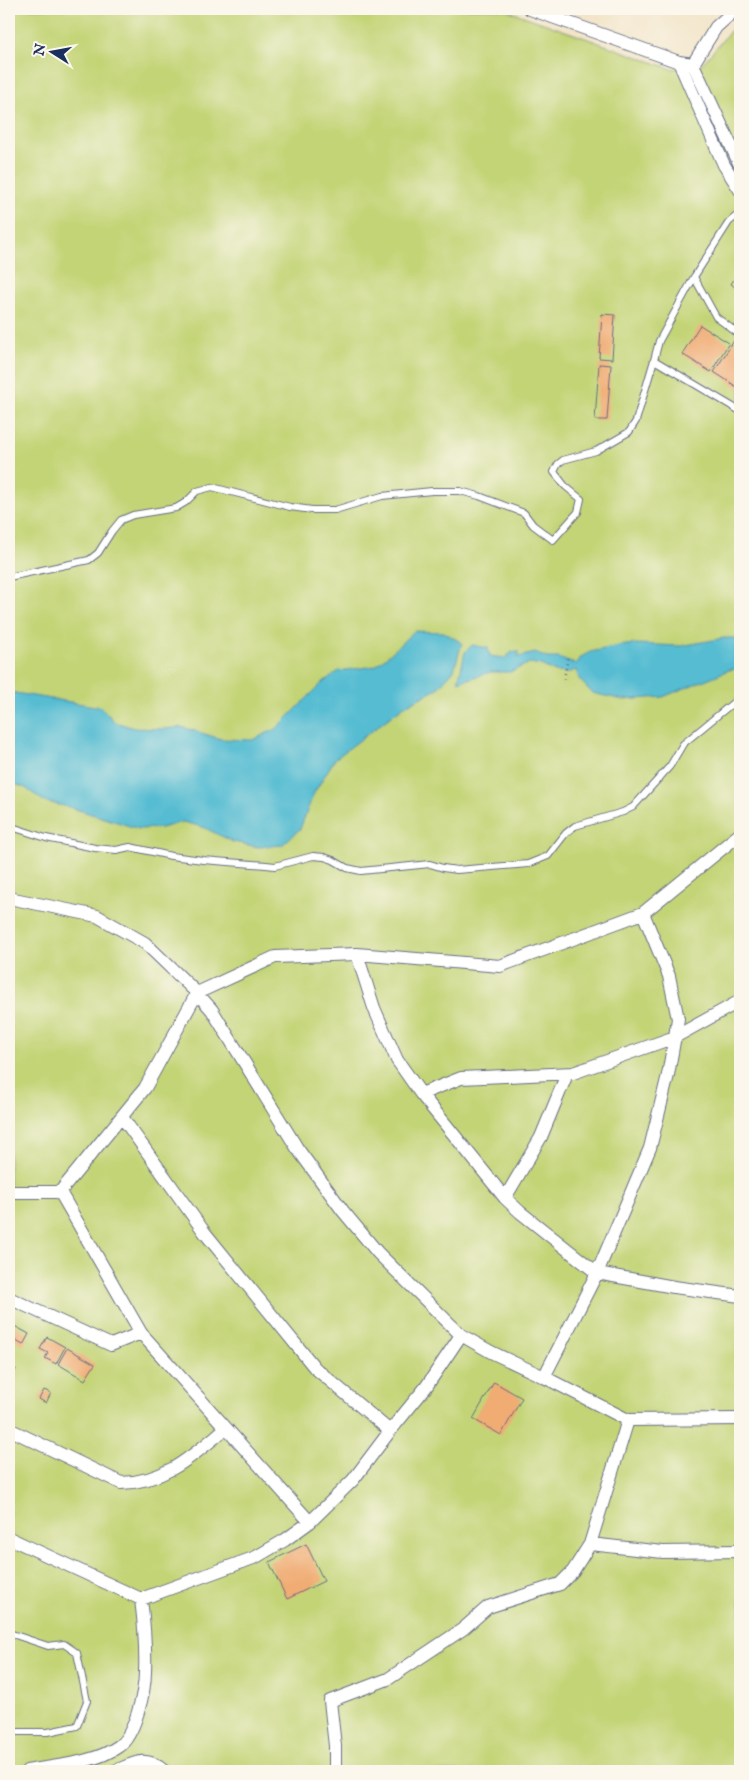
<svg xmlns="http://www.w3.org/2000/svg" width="749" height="1780" font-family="'IM FELL English',serif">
	<rect width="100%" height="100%" fill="#fbf7ec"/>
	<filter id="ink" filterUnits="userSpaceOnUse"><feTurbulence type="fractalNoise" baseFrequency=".02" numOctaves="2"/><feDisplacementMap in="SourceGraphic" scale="10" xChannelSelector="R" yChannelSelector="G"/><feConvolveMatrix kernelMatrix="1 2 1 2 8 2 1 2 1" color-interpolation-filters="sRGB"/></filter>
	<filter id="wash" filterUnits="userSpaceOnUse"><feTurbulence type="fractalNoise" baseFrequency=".0096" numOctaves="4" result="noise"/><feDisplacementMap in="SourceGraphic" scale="20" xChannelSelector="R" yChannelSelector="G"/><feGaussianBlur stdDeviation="1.12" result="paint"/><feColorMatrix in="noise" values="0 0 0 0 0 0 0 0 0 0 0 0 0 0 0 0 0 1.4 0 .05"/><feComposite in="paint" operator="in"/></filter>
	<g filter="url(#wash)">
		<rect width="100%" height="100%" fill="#f2e4c7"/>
		<path fill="#c3d476" stroke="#6f826a" d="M9,9H504L672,69L702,64L740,20V1771H9Z"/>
		<path fill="#55bcd2" stroke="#387698" d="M414,631L444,632L462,643L454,670L437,689L403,707L335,759L314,793L300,829L282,845L258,847L233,842L203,827L183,822L161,828L139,829L69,807L45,802L24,787L9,783V692L101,707L115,722L134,728L162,729L182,727L221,739L252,740L276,729L322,683L339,671L375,666L390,654Z
			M724,638H740V668L729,670L663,697L623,700L592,693L579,679L576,670L568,673L555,672L541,665L530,663L510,672H491L458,682L465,652L472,645L488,648L490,656L505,658L512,652H519L518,657L535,653L548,658H558L572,663L577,664L581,657L590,652L618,646L636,644L681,646Z"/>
		<g id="blocks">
			<path fill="#f0ac73" d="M740,270V291L731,284Z
				M602,314L615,315L612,359L599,358Z
				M700,325L729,343L711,372L682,354Z
				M735,339L740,343V389L714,372Z
				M599,364L611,365L607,420H595Z
				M9,1323L29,1334L23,1345L9,1337Z
				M47,1337L65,1347L56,1364L45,1358L48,1353L40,1349Z
				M67,1348L95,1364L85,1380L58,1364Z
				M9,1365L16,1369L9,1383Z
				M494,1382L522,1398L501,1435L473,1419Z
				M44,1390L51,1393L46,1403L39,1399Z
				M306,1544L324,1581L287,1599L269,1562Z"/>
		</g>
	</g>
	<g filter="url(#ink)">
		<use href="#blocks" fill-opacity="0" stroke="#666e83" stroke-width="1"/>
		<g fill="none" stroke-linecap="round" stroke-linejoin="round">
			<g stroke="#666e83" stroke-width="8">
				<path id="service" d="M740,213L729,222L694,277L659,341L654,360L740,411
					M694,277L716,317L740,335
					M9,577L89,560L98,553L112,531L121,520L133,515L176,508L186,502L197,491L212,487L290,507L312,510H335L382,496L432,491H460L479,496L524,513L533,525L553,540L578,512L581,499L565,486L554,472L558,464L563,460L596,451L629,432L636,421L654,360
					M9,833L15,828L46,838L95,848L116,850L130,847L171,856L203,860L266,865L275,866L313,856L324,857L333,860L347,868L361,871L430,864L443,868L457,870L528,864L548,856L566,833L575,826L623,812L633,807L670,766L683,744L740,697
					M9,1633L48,1646L64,1644L77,1653L87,1701L77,1726L48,1732H9"/>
			</g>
			<g stroke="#666e83" stroke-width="14">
				<path id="minor" d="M530,9L679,62L693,64
					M679,62L724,165L740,190
					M693,64L740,165
					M693,64L716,27L736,9
					M9,898L97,916L145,943L197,993L212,1010L297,1148L343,1211L378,1253L461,1335L491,1352L544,1377L628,1420L740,1419
					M357,954L374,1008L397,1060L421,1094L505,1198L520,1212L597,1273L674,1287L740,1296
					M421,1094L461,1078L573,1073L675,1037L740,1001
					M122,1117L205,1233L315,1368L390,1431
					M9,1192H60L145,1088L197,993L275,957L357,954L500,966L643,913L740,834
					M60,1192L141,1333L310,1522
					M505,1198L541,1137L567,1074
					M9,1298L111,1345L141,1333
					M544,1377L597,1273L650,1148L668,1075L678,1019L669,976L643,913
					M9,1429L121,1483C166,1482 193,1455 226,1428
					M9,1538L141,1599C144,1623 146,1647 145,1672C145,1691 135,1735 119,1746C96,1763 55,1766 27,1771
					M590,1544L663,1552L740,1551
					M141,1599L256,1557L285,1540L310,1522L353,1480L390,1431L426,1387L461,1335
					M115,1771C135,1763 146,1755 164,1771
					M335,1771V1746L330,1701L388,1679L463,1629L488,1607L560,1584L573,1571L590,1544L628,1420"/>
			</g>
			<path stroke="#666e83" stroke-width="2.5" stroke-dasharray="1 4" stroke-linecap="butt" d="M564,679L568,657"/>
			<use href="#service" stroke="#fff" stroke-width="6"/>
			<use href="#minor" stroke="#fff" stroke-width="12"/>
		</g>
	</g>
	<rect width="749" height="1780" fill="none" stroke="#fbf7ec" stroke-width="30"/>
	<g transform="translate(52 52) rotate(281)" stroke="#fbf7ec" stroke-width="4" paint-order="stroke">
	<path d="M0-4L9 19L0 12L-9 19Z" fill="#1b2f5e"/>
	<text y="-8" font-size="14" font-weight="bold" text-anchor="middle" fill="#1b2f5e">N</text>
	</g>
</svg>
